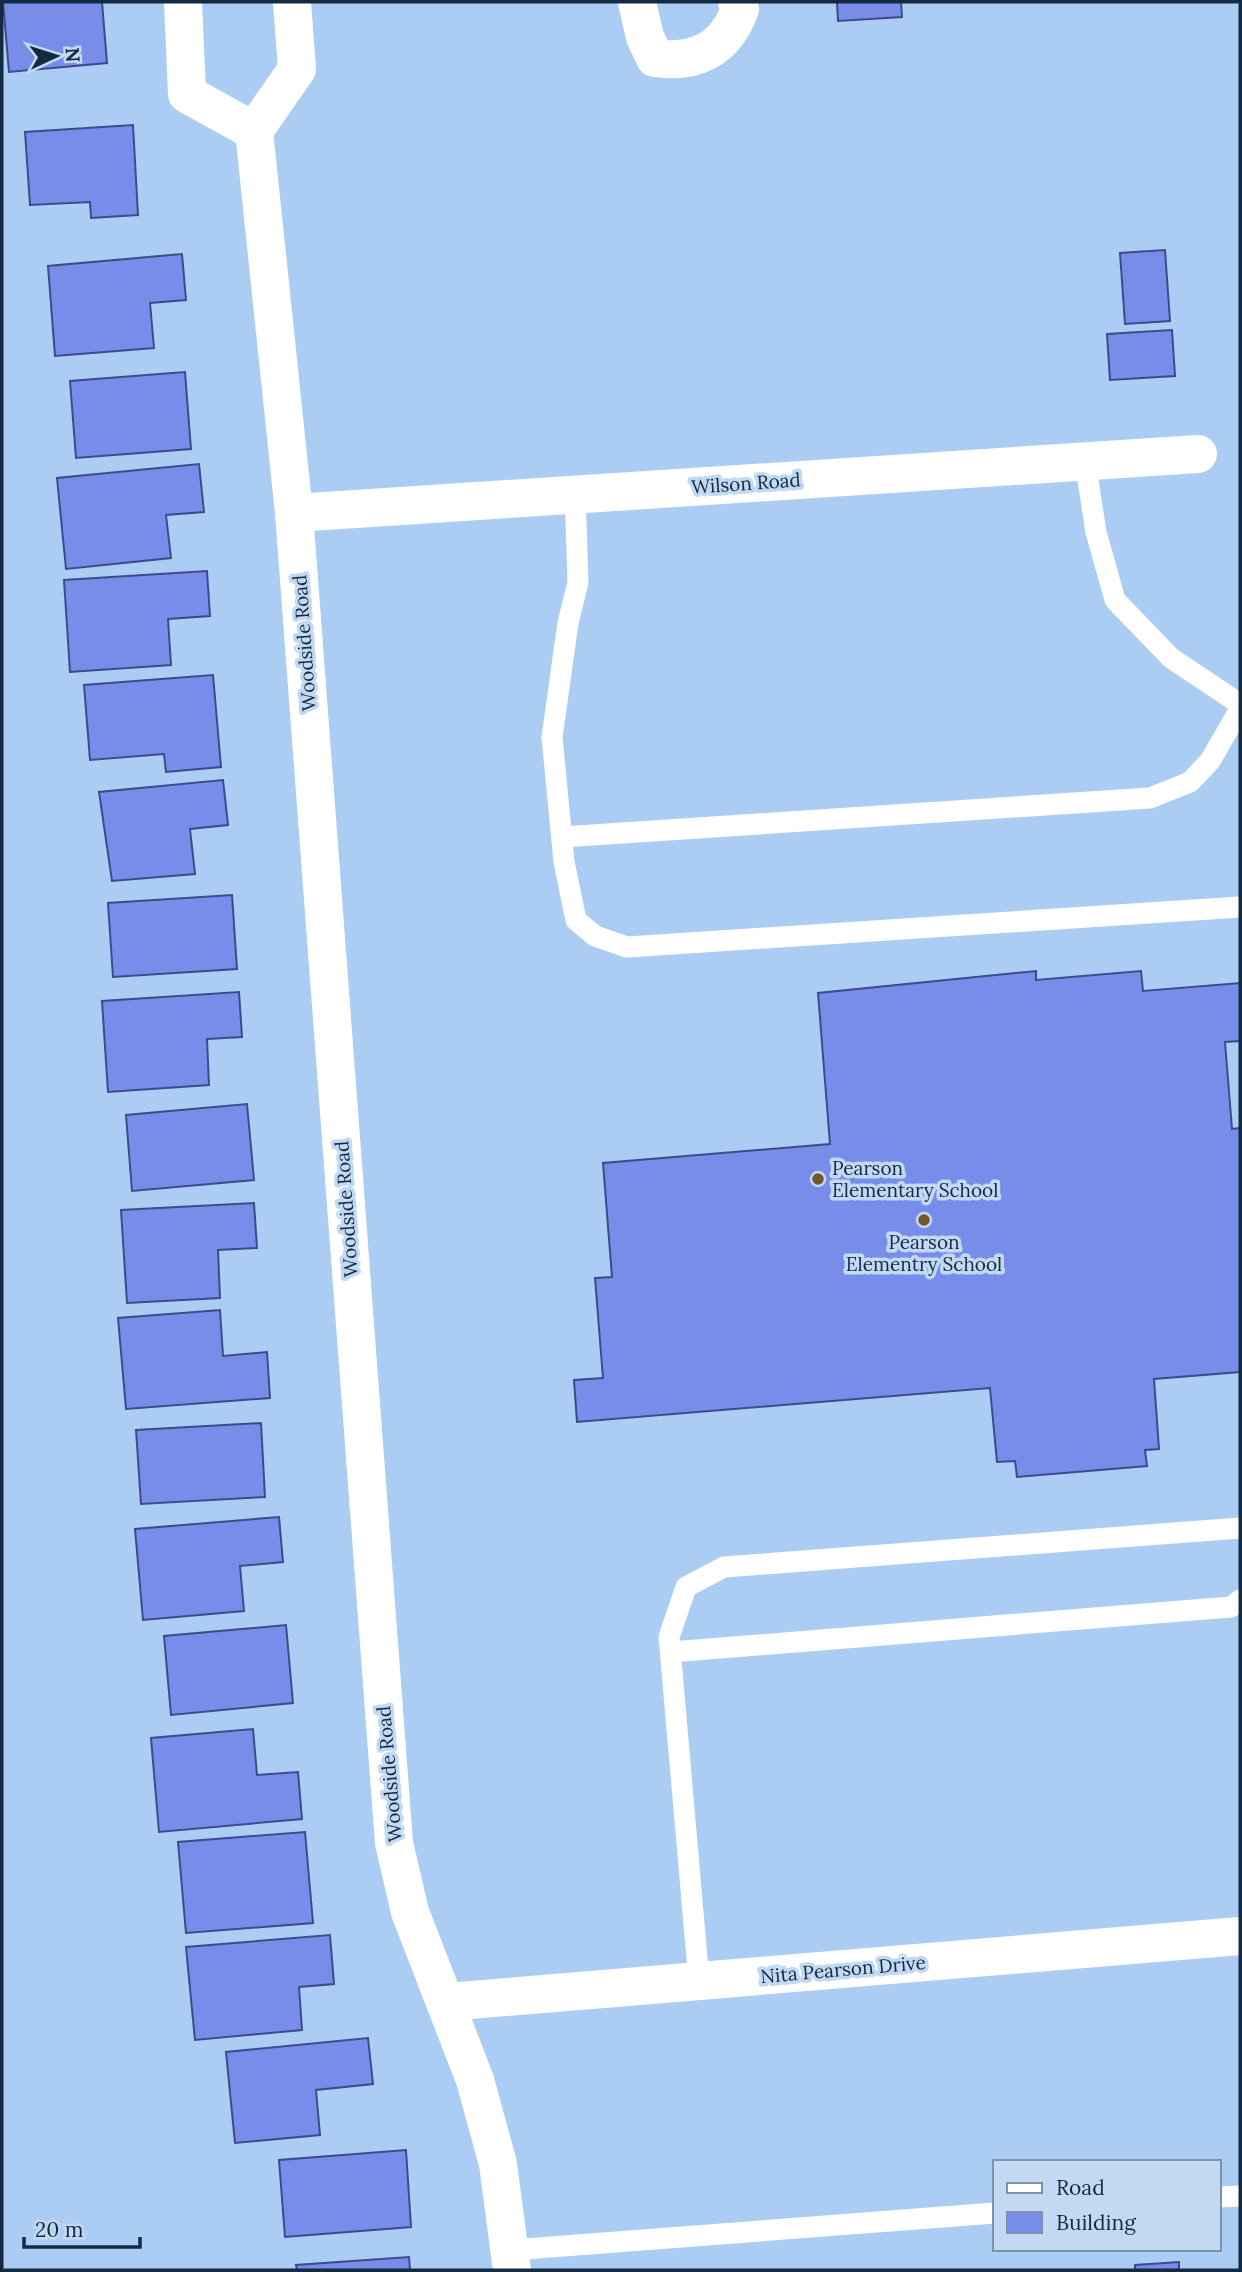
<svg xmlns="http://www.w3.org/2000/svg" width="1242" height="2272" font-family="Lora,serif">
	<rect width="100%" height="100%" fill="#abcdf3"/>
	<path fill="#778de9" stroke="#3d4b8c" stroke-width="2" d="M3,2H102L107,63L9,72Z
		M837,2H901L902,17L838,21Z
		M133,125L138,215L91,218L90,202L30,205L25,132Z
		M1165,250L1170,321L1125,324L1120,253Z
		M182,254L186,300L150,303L154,348L55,356L48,266Z
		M1172,330L1175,376L1110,380L1107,334Z
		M185,372L191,449L76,458L70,381Z
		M199,464L204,512L166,515L171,558L66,569L57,478Z
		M207,571L210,616L168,619L171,665L70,672L64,580Z
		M213,675L221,767L166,772L164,754L90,760L84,685Z
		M223,780L228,825L190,829L195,874L112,881L99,792Z
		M232,895L237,969L113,977L108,903Z
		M1036,971V980L1141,971L1143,991L1240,983V1041L1225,1042L1232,1129L1240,1128V1372L1154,1379L1159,1449L1145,1450L1147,1466L1017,1477L1015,1461L997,1462L990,1388L577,1422L574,1380L603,1378L595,1278L612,1277L603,1163L830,1144L818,993Z
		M239,992L242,1037L207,1039L209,1085L108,1092L102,1001Z
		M247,1104L254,1180L132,1191L126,1115Z
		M254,1203L257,1248L218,1250L220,1298L127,1303L121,1210Z
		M220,1310L223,1356L267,1352L270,1398L126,1409L118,1318Z
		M261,1423L265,1497L141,1504L136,1430Z
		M279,1517L283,1562L240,1566L244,1611L143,1620L135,1529Z
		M286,1625L293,1703L171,1715L164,1636Z
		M253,1729L257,1775L298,1772L302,1819L159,1832L151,1738Z
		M305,1832L313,1923L186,1933L178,1842Z
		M330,1935L334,1984L299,1987L302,2030L195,2040L186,1947Z
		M368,2038L373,2084L316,2090L320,2135L235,2143L226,2052Z
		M406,2150L411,2227L285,2237L279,2160Z
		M409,2257L410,2270H297L296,2265Z
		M1179,2262V2270H1135V2265Z"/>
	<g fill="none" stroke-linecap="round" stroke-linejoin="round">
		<path stroke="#fff" stroke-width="21" d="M1085,461L1096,532L1115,600L1171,658L1240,704
			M575,494L578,582L568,623L552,737L564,862L576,920L595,936L627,947L1240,907
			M562,837L1150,798L1190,782L1210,761L1240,709
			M671,1652L1231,1607L1240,1600
			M699,1981L669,1637L686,1587L724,1567L1240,1528
			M1219,2197L1240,2196
			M511,2250L995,2213"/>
		<path stroke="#fff" stroke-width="38" d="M637,2L645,37L655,58C697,64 726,48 740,9L737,2
			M294,513L1198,454
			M447,2002L1240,1936"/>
		<path stroke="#fff" stroke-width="38" d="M183,2L187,94L254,131
			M292,2L297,69L254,131L294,513L394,1843L410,1912L475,2080L498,2164L512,2270"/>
	</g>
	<g fill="#76562c" stroke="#c3d9f3" stroke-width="2.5">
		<circle cx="818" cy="1179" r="7"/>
		<circle cx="924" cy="1220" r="7"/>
	</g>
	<g text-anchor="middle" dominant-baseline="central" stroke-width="7" stroke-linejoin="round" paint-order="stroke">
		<g font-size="19" fill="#132a42" stroke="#c3d9f3">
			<text transform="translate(746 483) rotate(-4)">Wilson Road</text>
			<text transform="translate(304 643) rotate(-94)">Woodside Road</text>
			<text transform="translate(346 1209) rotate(-94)">Woodside Road</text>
			<text transform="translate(389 1774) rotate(-95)">Woodside Road</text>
			<text transform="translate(843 1969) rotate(-5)">Nita Pearson Drive</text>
		</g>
		<g font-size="19" fill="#132a42" stroke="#c3d9f3" text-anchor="start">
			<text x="832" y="1168">Pearson<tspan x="832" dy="22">Elementary School</tspan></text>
			<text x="924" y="1242" text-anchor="middle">Pearson<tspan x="924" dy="22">Elementry School</tspan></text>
		</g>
	</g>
	<rect width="1242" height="2272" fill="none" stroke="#132a42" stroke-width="7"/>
	<rect x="993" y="2160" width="228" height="91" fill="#c3d9f3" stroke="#7d93ac" stroke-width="2"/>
	<rect x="1007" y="2183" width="35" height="10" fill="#ffffff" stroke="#7d93ac" stroke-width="2"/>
	<text x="1056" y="2195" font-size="21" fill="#132a42">Road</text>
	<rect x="1007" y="2212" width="35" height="21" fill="#778de9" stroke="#7d93ac" stroke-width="2"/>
	<text x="1056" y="2230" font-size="21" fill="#132a42">Building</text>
	<g transform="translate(56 56) rotate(86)" stroke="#c3d9f3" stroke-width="5" paint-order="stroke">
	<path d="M0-5L12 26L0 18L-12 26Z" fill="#132a42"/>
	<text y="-10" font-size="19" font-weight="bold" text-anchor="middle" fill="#132a42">N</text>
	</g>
	<path d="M24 2237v10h116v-10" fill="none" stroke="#132a42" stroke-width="3.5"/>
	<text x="35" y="2237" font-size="21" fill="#132a42" stroke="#c3d9f3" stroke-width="5" paint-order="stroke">20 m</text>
</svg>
